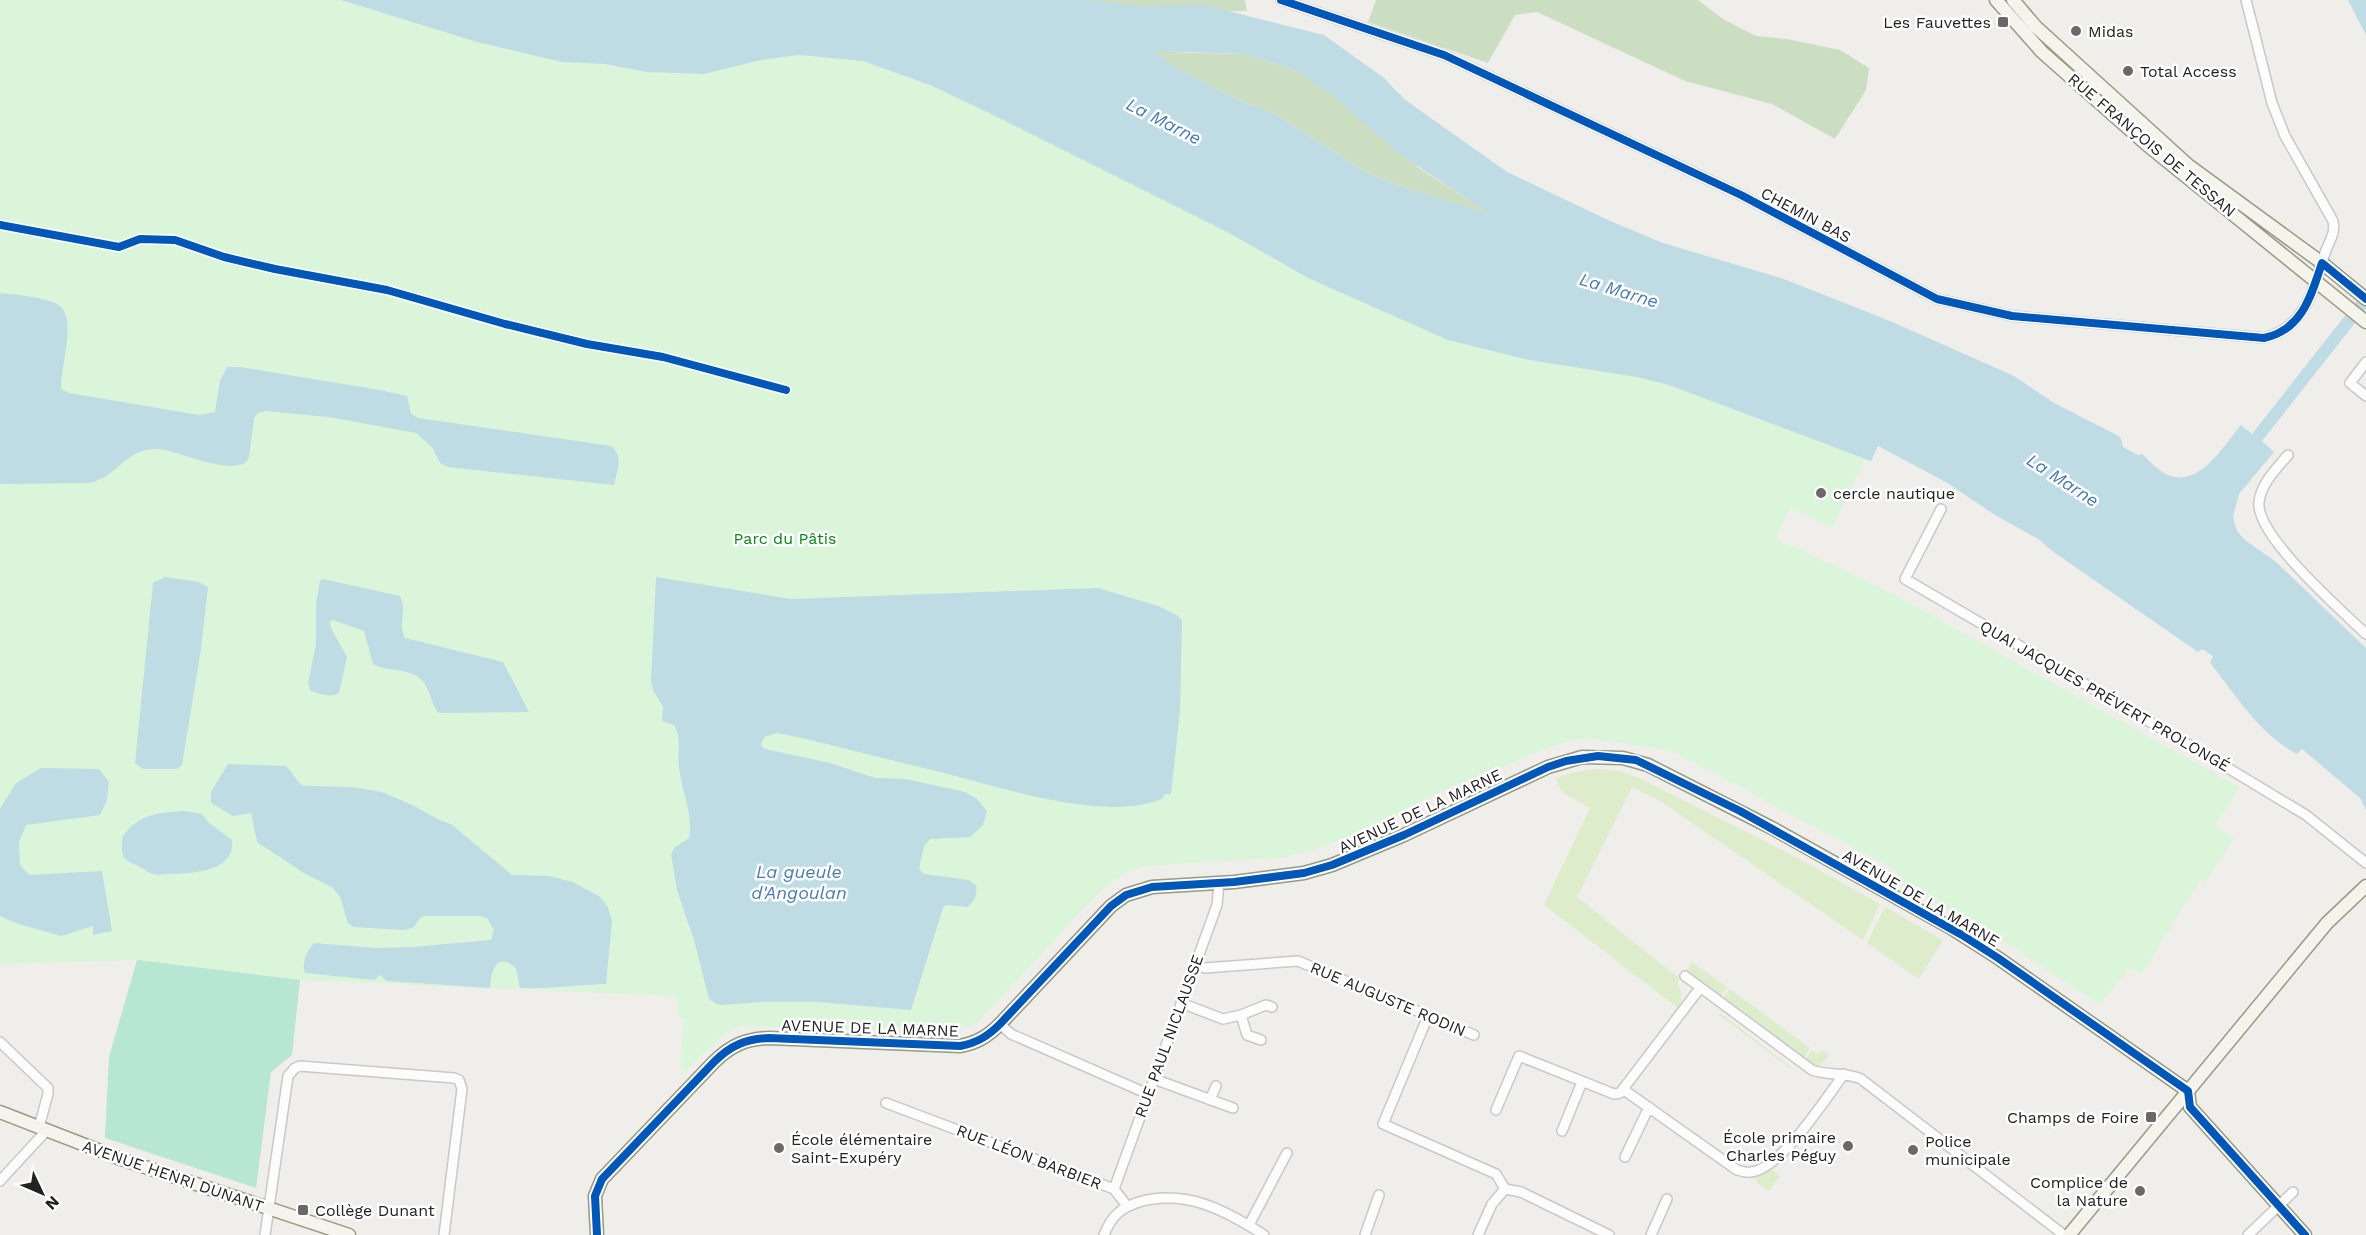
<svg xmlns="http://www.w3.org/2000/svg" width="2366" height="1235" font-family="'Work Sans',sans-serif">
	<rect width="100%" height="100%" fill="#f0eeeb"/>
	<path fill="#ddeccb" d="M1597,769L1621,771L1637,777L1796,857L1880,904L1863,940L1660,801L1632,787L1577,897L1680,979L1677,982C1682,991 1683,999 1678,1008L1544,905L1590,808L1562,792L1555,778L1575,772Z
		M1885,907L1943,940L1919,979L1867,943Z
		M1692,962L1727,987L1721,996L1687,970Z
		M1730,989L1810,1048L1804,1057L1724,997Z
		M1720,1013L1794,1069L1793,1070L1719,1015Z
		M1812,1050L1818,1054L1822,1050L1829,1055L1819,1068L1806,1059Z
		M1772,1170L1780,1176L1769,1191L1757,1183L1756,1178Z"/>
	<path fill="#cbdec1" d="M1069,0H1245L1247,11L1183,12Z
		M1376,0H1698L1723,19L1756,36L1787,39L1840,50L1869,68L1866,90L1835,139L1772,104L1685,81L1537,12L1515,15L1488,63L1368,22Z
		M1151,50L1190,53L1243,54L1295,70L1331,93L1419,168L1492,215L1408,189L1365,172L1275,114L1236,99L1177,69Z"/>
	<path fill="#daf5da" d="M0,0H341L477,42L647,72L704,74L761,60L799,55L863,61L930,85L987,112L1229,233L1309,278L1448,340L1529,360L1637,377L1669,385L1865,459L1832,528L1790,507L1776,539L1888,591L2239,787L2215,826L2234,839L2205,883L2200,880L2142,974L2129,968L2100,1005L1996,936L1903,884L1895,870L1697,764L1669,750L1587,738L1559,744L1441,791L1363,832L1312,850L1278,858L1157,865L1140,867L1121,875L1098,893L979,1021C951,1038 913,1028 881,1026L880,1030L740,1026L726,1032L685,1072L680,1065L684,1019H680L675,996L300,980L137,960L0,964Z"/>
	<path fill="#b7e6d2" d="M137,960L300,980L292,1055L271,1072L256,1188L105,1138L109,1057Z"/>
	<path fill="#bfdbe3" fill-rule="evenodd" d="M341,0H1091L1145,7L1204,5L1324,35L1384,78L1404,99L1507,172L1610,221L1663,243L1784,279L1890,321L2014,376L2054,403L2115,434L2121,438L2123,447L2138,455L2142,454C2150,461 2158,471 2168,475C2200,488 2224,445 2241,425L2252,434L2366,289V309L2262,441L2274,452L2239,494L2233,517L2237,531L2245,540L2276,562L2366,648V810L2360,798L2302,749L2297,754C2260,735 2236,695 2210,663L2213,656L2202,649L2198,652L2055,553L2038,539L1995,515L1946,482L1878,446L1871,461L1669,385L1637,377L1529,360L1448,340L1308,278L1229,233L987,112L930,85L863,61L799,55L761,60L704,74L647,72L605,64L562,62L477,42ZM1153,51L1243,54L1295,70L1331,94L1398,153L1490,214L1408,189L1365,172L1275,114L1236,99L1178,69Z
		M2348,0H2366V35Z
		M0,293C14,295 49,297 60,306C77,321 60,368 61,389L69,393L199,415L215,412L220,381L227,367H241L380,390L407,396L411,414L418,418L611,446C624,457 617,470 614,485L448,467L440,463L432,447L416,433L329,417L266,411L258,413L254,418L249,457C242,480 178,451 160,449C123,447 119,478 88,483L0,484Z
		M165,577L199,582L208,587L201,649L182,765L177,769H143L135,763L153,583Z
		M656,577L791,599L1098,588L1158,606L1177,615L1182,620L1180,711L1171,794H1165L1162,799C1105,822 1007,789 948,774C899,762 851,750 802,738L777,733L764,737L761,745L765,749L830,763L875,778L906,779L965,792L977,799L987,811L983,825L970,837L930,839L924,846L919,869L924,874L968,880L976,885C978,893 974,903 967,907L946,905L943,908L911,1010L818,1002H763L718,1005L709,999L694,940L677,890L671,854L674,848L689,838C694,815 681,790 679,767C677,753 682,738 674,725L662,721L663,707L653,690L651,681Z
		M323,579L400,596C408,611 397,624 405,638L503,662L529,712L440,713L437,711C432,703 430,693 425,684C413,666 389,673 373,664L364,631L333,620L330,621L331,628L347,657L339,693C333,698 317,694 310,690L308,683L316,644V604L320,581Z
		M228,764L285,766C294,771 295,782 304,786L352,787L382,792L414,806L439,820L451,824L512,875L550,876L572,882L599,896L608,907L612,921L606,984C577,985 549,989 520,988L516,968C496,950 491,972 490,988L387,981L380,975L374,980L305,973C301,963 307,951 314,943L376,948L413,947L491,940L494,930L487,918L480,916H424L420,918L414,927L404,930L353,927L348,923L340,897L333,888L304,873L257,842L251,813L233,816L211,803V792Z
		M41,768L99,769L109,782L107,800L100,815L26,825L19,842L20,865L29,875L102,871L112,931L93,935V926L61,936L18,924L0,916V809L16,783Z
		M186,811L202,814L208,822L232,840C236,871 194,873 173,874C166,874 156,876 150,873C147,872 145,869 142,868C128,860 121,863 122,843C122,838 123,835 127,831C143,813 163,812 186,811Z"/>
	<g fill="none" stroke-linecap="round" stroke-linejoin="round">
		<g stroke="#c9c8c7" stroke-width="12">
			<path id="street" d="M1281,0L1444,55L1741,195L1937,299L2012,316L2264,338C2304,329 2313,291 2324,256C2328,242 2336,235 2333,221L2285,136L2272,103L2246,0
				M2366,362L2350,383L2366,396
				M2288,455C2277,468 2261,483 2259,502C2255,535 2341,610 2366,634
				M1941,509L1905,579L2198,750L2306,815L2366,863
				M1195,965L1205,968L1298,961L1474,1035
				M1685,976L1812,1070C1828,1076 1845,1072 1861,1079L2064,1235
				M1181,1003L1223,1019L1241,1015L1247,1035L1261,1040
				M1241,1015L1266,1005L1272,1007
				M1428,1016L1383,1124L1496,1174L1505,1189L1521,1192L1609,1235
				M1000,1024L1011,1034L1148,1094
				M0,1042L48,1088V1094L39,1127
				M1154,1079L1233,1108
				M1624,1090L1737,1170C1741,1171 1747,1173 1751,1172C1781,1169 1826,1098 1844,1074
				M1210,1100L1216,1086
				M886,1103L1114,1189L1127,1206
				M1496,1110L1519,1056L1614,1094L1620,1093L1700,988
				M1562,1131L1582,1082
				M1625,1157L1649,1107
				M0,1181L46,1131
				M1114,1189L1217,905L1219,883
				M1249,1225L1287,1153
				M265,1235L288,1076L295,1068L300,1066L454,1078L459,1080L462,1089L444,1235
				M1104,1235C1111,1217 1120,1208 1139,1202C1186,1189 1225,1210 1264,1235
				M1365,1235L1379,1195
				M1478,1235L1492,1204L1505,1189
				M1651,1235L1667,1199
				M2248,1235L2293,1192"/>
		</g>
		<g stroke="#999a82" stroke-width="15">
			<path id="secondary" d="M1996,0L2042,52L2146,144L2366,322
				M2013,0L2036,27L2188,165L2322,263L2366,299
				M2188,1091L2190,1107L2305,1235
				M0,1112L121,1159L349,1235
				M597,1235L595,1196L602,1179L714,1062C731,1045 746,1039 769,1038L960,1046C977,1043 988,1036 1000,1024L1111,906L1126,895L1152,887L1234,882L1304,873L1332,865L1404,835L1548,767L1582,757L1623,758L1648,765L1772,828L1951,928L1998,958L2188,1091
				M2069,1235L2327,923L2366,886"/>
		</g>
		<use href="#street" stroke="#fdfcfc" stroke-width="9"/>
		<use href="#secondary" stroke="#f4f4ed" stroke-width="12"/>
		<g stroke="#fff" stroke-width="11">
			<path id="cycleway" d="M1281,0L1444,55L1741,195L1937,299L2012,316L2264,338C2302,330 2311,296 2322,263L2366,299
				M0,225L119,247L140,239L175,240L224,257L275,269L387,290L505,324L587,344L663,357L786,390
				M597,1235L595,1196L602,1179L714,1062C731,1045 746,1039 769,1038L960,1046C977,1043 988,1036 1000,1024L1111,906L1126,895L1152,887L1234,882L1304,873L1332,865L1404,835L1548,767L1566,761L1598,756L1636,760L1740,811L1962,935L1998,958L2188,1091L2190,1107L2305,1235"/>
		</g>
		<use href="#cycleway" stroke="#0057b8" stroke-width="8"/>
	</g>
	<g fill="#6a6968" stroke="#fff" stroke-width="2">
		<rect x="1997" y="16" width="12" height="12" rx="3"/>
		<circle cx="2076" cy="31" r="6"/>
		<circle cx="2128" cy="71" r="6"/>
		<circle cx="1821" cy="493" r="6"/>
		<rect x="2145" y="1111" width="12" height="12" rx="3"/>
		<circle cx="1848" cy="1146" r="6"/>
		<circle cx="779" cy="1148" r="6"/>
		<circle cx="1913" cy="1150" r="6"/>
		<circle cx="2140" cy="1191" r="6"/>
		<rect x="297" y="1204" width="12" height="12" rx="3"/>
	</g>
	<g text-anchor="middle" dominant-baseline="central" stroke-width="5" stroke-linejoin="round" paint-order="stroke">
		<g font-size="16" fill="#222" stroke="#fff" text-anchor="start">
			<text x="1991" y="22" text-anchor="end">Les Fauvettes</text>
			<text x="2088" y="31">Midas</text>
			<text x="2140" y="71">Total Access</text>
			<text x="1833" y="493">cercle nautique</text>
			<text x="2139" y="1117" text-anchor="end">Champs de Foire</text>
			<text x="1836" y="1137" text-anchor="end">École primaire<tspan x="1836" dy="18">Charles Péguy</tspan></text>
			<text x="791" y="1139">École élémentaire<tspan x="791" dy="18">Saint-Exupéry</tspan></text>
			<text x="1925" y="1141">Police<tspan x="1925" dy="18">municipale</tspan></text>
			<text x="2128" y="1182" text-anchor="end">Complice de<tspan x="2128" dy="18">la Nature</tspan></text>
			<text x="315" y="1210">Collège Dunant</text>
		</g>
		<g font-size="16" fill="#222" stroke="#fff">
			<text transform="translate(2152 145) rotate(40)">RUE FRANÇOIS DE TESSAN</text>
			<text transform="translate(1806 215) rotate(28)">CHEMIN BAS</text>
			<text transform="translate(2105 696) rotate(30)">QUAI JACQUES PRÉVERT PROLONGÉ</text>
			<text transform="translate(1420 811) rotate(-25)">AVENUE DE LA MARNE</text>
			<text transform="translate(1921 898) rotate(30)">AVENUE DE LA MARNE</text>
			<text transform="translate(1388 999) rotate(23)">RUE AUGUSTE RODIN</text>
			<text transform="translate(870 1028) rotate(2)">AVENUE DE LA MARNE</text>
			<text transform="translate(1169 1036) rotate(-70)">RUE PAUL NICLAUSSE</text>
			<text transform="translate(1029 1157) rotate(21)">RUE LÉON BARBIER</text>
			<text transform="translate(173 1176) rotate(19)">AVENUE HENRI DUNANT</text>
		</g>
		<g font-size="16" fill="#0c8416" stroke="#fff">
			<text x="785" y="538">Parc du Pâtis</text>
		</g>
		<g font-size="18" font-style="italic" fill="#4a7aab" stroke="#fff">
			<text transform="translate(1164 121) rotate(27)">La Marne</text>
			<text transform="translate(1619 290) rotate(17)">La Marne</text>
			<text transform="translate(2063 480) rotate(33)">La Marne</text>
			<text x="799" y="871">La gueule<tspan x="799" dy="21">d'Angoulan</tspan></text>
		</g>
	</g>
	<g transform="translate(42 1193) rotate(134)" stroke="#ffffff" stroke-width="4.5" paint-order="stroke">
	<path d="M0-4.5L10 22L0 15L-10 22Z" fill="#222222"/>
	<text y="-9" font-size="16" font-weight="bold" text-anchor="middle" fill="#222222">N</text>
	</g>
</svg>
